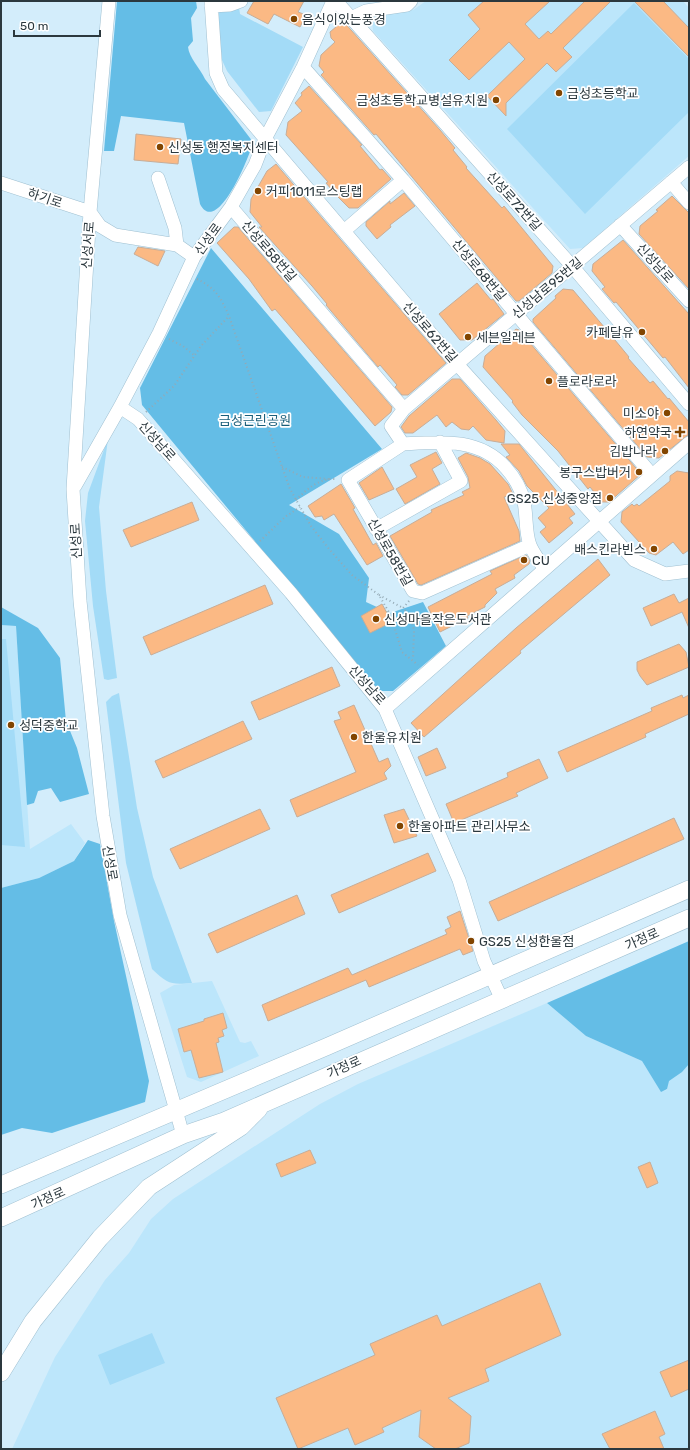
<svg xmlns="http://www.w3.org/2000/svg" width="690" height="1450" font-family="Rubik,'Noto Sans KR',sans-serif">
	<rect width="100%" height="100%" fill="#d3edfb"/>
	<path fill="#bce6fb" d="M426,1H683L689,8V156L583,248L570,249L373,31L372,20L383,13L413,10Z
		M1,625L16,626L30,849L71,824L85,843L74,861L39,878L1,888Z
		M689,942V1449H12L55,1357L105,1280L129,1253L151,1219L173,1199L320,1104L358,1084L547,1003L586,1036L642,1061L661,1091L667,1090L616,973Z
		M212,981L240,1042L245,1043L251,1041L259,1056L201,1082L187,1077L160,993L174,985Z"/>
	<path fill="#a3dbf7" d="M634,3L689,59V112L585,214L507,129Z
		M239,7L240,14L303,47L271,111L259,112L227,71L222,60L217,9Z
		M108,439L99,507L106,591L117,678L108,680L104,679L93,606L85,521L88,493Z
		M1,639H6L25,847L1,845Z
		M119,693L137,808L153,877L192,983C171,985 168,984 152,969L126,863L106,702L112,696Z
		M152,1333L165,1363L110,1385L98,1355Z"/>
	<path fill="#64bde6" d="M117,1H196L197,8L191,18L193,41L188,47C189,58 200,68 205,79L253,142C250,156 217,237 200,204L184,123L121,116L114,151H104Z
		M211,248L382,449L289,505L339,534L369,578L366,602L390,613L423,602L446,646L393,691H379L142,405L140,388Z
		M1,607L38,628L60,658L66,721L77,748L89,794L60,802L51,788L38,791L34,803L27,805L16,626L1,625Z
		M88,840L100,844L114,921L149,1081L145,1102L52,1133L22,1128L1,1135V888L39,878L74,861Z
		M689,941V1064L682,1072L669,1081L667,1089L661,1092L642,1061L586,1036L547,1003Z"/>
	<path fill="#fbb984" stroke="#c7ad98" d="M254,1H304L298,12L306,15L300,27L274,14L268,24L247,13Z
		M484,1H550L525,24L539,39L548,31L551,34L585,1H611L563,48L572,57L556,72L547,63L506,103V116L487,96L525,59L509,42L469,80L449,60L480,29L468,15Z
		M634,1H663L689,28V57Z
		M343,21L440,130L455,148L453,150L467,167L466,168L502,208L504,206L553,266L552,273L519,301H516L376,134L374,135L321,75L324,72L319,66L321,55L335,42L331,38L330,32Z
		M309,86L362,145L360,146L380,170L382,169L391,179L358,208H349L337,196L326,183L328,182L286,135L288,122L302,111L295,103L302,95L301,93Z
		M136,134L181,139L178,164L134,160Z
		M276,164L446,363L408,395H402L395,387L397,385L380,365L378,367L326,305L327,304L312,286L259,227H262L250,212L251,199L267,171Z
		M404,193L415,206L390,225L391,227L377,239L366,226V222L390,201V204Z
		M672,196L689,213V289L639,234L640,226L658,211L656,210Z
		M234,227H238L392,407L391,412L375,426L275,309L272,311L249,279L217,243Z
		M623,240L689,314V388L665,357L663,358L616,302L614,303L602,289L605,287L592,271L593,264Z
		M138,247L165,251L158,266L134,254Z
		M477,283L491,300L493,299L504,314L472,340H460L439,314Z
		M563,289L573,290L610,334L629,357L628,358L650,383L653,381L668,399L669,398L689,422L688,435L659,458L647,457L533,322V319L556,298L555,296Z
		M516,329L519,330L641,474L609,502H602L590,487L588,489L558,451L522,415L512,402L513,401L483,367L485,356Z
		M452,379H460L496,420L505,431L504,443L486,440L473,426L469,430L461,429L452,422L446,427L437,415L413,433H405L401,427L409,416Z
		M501,444H519L575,514L569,518L573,523L549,543L540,532L546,527L538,518L549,508L527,486L519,471L506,457L510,455Z
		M436,452L442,463L432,469L440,484L405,504L396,489L417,477L410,465Z
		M466,453L480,458L490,464L508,484L513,494L504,497L519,531L520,541L421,585L418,584L390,536L432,512L431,510L464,495L462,492L470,488L468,477L458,458Z
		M382,467L394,489L369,500L359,483Z
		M677,471L689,473V550L683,554L673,542L656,555L649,553L621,522L622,512L632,504L634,506L637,504L639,506L670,481V476Z
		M341,484L355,508L353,509L373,545L376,543L383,556L367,565L334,514L324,520L322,516L315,517L308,506Z
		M192,502L199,520L131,547L123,530Z
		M526,555L530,561L529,564L514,575L515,578L495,589L497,593L485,605V607L467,616L468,618L440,632L428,607L492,574L490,571Z
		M598,559L610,575L520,651L521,653L424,737L411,723L516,628Z
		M265,585L273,604L151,655L143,637Z
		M674,594L679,603L689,598V628L682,612L651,626L643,608Z
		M382,604L392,622L370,633L361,616Z
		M679,644L686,652L689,667L647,685L640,676L637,670V662Z
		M332,667L340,686L259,720L251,702Z
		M682,695L683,698L689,695V714L645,734L646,737L567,772L558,752L652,711L651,708Z
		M354,705L379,762L388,758L391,766L384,773L387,779L297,817L290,800L356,772L334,721L341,719L338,712Z
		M243,721L252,739L163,778L155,761Z
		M437,748L446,768L426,776L418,757Z
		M539,759L548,778L516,793L518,796L454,823L446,804L508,777L507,773Z
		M260,809L270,829L180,869L170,849Z
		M404,809L417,836L394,843L384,815Z
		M674,818L684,839L498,921L489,902Z
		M428,853L436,871L339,913L331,895Z
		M297,895L305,914L217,953L208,934Z
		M460,911L473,951L463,955L460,949L369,987L366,980L268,1021L262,1005L348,968L352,975L447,934L445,930L451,927L447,917Z
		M223,1013L227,1028L222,1030L224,1036L218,1038L219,1042L216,1043L223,1072L199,1078L191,1050L184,1052L178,1029L204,1021V1019Z
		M310,1150L316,1163L281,1177L276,1164Z
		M650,1162L658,1183L647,1188L638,1167Z
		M540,1283L561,1335L485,1369L489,1381L448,1398L471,1416L469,1443L455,1449H436L419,1437L421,1410L382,1428L384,1432L355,1445L348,1428L298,1449L276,1398L375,1355L370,1344L437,1315L442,1326Z
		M689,1360V1389L671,1397L660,1372Z
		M655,1411L665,1434L659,1437L664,1449H610L602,1434Z"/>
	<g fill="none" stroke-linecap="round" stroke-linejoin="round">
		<g stroke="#a0c0d1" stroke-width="14">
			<path id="minor" d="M109,1L90,212L73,489L80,601L103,816L120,915L183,1135
				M211,1L216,73L223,89L457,364L634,560L665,574L689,571
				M336,1L572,266L689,404
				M211,6L230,5L241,1
				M351,18L366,11L407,5L411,1
				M303,67L403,180L652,475
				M158,178L175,228L177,245
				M671,182L689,203
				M1,183L90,212L100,226L115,235L177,245L194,257
				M231,207L404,409L391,426L403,444C439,442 479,437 506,468C515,478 521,488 524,502C527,516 525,532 530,545C533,553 540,561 544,569
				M620,225L689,301
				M344,231L403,180
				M120,407L138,419L291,593L385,709L459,880L484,961L502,1000
				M404,409L689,167
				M403,444L348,480L413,591L422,593L530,545
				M75,486L120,407L159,333L194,257L231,207L255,165L265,139L303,67L333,1
				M376,529L461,481L440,442
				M385,709L689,443"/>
		</g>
		<g stroke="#a0c0d1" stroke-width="18">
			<path id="major" d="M1,1185L326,1047L689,889
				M1,1218L183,1135L224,1121L689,918
				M1,1373L33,1321L100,1238L149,1187L241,1127L259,1109"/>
		</g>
		<path stroke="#94a9b4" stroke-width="2" stroke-dasharray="1 3" stroke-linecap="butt" d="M197,279C216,289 220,296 229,316L282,467L290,489L311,526L329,549L352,575L379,595L391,616L402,652L418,665
			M169,339L183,346L195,356
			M146,412L174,386L201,346L229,316
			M282,467L303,477L329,479
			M296,500C307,489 319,478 336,479
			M260,541L285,517L300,507
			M379,595L403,608
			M409,601L403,608L411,617L414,631L413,659"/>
		<use href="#minor" stroke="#fff" stroke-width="13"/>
		<use href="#major" stroke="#fff" stroke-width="17"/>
	</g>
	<g fill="#824500" stroke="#fff" stroke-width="1.5">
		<circle cx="294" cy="19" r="4"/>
		<circle cx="559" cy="93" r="4"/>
		<circle cx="496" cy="100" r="4"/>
		<circle cx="160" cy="147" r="4"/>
		<circle cx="258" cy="191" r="4"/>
		<circle cx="642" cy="332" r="4"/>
		<circle cx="468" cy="337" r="4"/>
		<circle cx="549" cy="381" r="4"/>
		<circle cx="667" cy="413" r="4"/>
		<path d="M678 426h4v4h4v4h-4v4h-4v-4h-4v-4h4z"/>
		<circle cx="665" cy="451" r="4"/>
		<circle cx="639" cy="472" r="4"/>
		<circle cx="610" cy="498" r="4"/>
		<circle cx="654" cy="549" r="4"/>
		<circle cx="524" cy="560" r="4"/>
		<circle cx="376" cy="619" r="4"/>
		<circle cx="11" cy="725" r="4"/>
		<circle cx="354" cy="737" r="4"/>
		<circle cx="400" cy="826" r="4"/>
		<circle cx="471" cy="941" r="4"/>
	</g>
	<g text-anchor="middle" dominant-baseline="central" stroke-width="3.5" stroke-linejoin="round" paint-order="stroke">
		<g font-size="13" fill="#2b383e" stroke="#fff" text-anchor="start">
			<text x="302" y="19">음식이있는풍경</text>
			<text x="567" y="93">금성초등학교</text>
			<text x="488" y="100" text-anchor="end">금성초등학교병설유치원</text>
			<text x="168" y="147">신성동 행정복지센터</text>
			<text x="266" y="191">커피1011로스팅랩</text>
			<text x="634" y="332" text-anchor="end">카페달유</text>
			<text x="476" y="337">세븐일레븐</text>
			<text x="557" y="381">플로라로라</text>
			<text x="659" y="413" text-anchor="end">미소야</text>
			<text x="672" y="432" text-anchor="end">하연약국</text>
			<text x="657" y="451" text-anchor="end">김밥나라</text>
			<text x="631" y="472" text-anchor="end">봉구스밥버거</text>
			<text x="602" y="498" text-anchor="end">GS25 신성중앙점</text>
			<text x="646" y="549" text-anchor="end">배스킨라빈스</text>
			<text x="532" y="560">CU</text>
			<text x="384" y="619">신성마을작은도서관</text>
			<text x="19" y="725">성덕중학교</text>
			<text x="362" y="737">한울유치원</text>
			<text x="408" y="826">한울아파트 관리사무소</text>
			<text x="479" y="941">GS25 신성한울점</text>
		</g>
		<g font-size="13" fill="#2b383e" stroke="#fff">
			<text transform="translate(45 198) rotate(18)">하기로</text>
			<text transform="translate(514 201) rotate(48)">신성로72번길</text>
			<text transform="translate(208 239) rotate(-54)">신성로</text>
			<text transform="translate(88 245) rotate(-86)">신성서로</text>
			<text transform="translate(269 251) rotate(49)">신성로58번길</text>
			<text transform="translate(655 263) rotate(48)">신성남로</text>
			<text transform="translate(479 270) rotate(50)">신성로68번길</text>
			<text transform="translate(547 288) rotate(-40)">신성남로95번길</text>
			<text transform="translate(430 332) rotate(49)">신성로62번길</text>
			<text transform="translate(157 441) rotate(48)">신성남로</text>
			<text transform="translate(76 541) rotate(-93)">신성로</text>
			<text transform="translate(390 552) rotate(60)">신성로58번길</text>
			<text transform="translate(367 685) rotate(48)">신성남로</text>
			<text transform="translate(110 863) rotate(80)">신성로</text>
			<text transform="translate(642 939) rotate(-24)">가정로</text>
			<text transform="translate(344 1067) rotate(-24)">가정로</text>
			<text transform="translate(48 1198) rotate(-24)">가정로</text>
		</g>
		<g font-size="13" fill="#1a5f7b" stroke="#fff">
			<text x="255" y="420">금성근린공원</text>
		</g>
	</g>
	<rect width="690" height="1450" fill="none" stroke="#2b383e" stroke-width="4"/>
	<path d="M14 30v6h86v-6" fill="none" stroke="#2b383e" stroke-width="2"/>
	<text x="20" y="30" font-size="12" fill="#2b383e" stroke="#ffffff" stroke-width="3" paint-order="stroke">50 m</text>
</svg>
